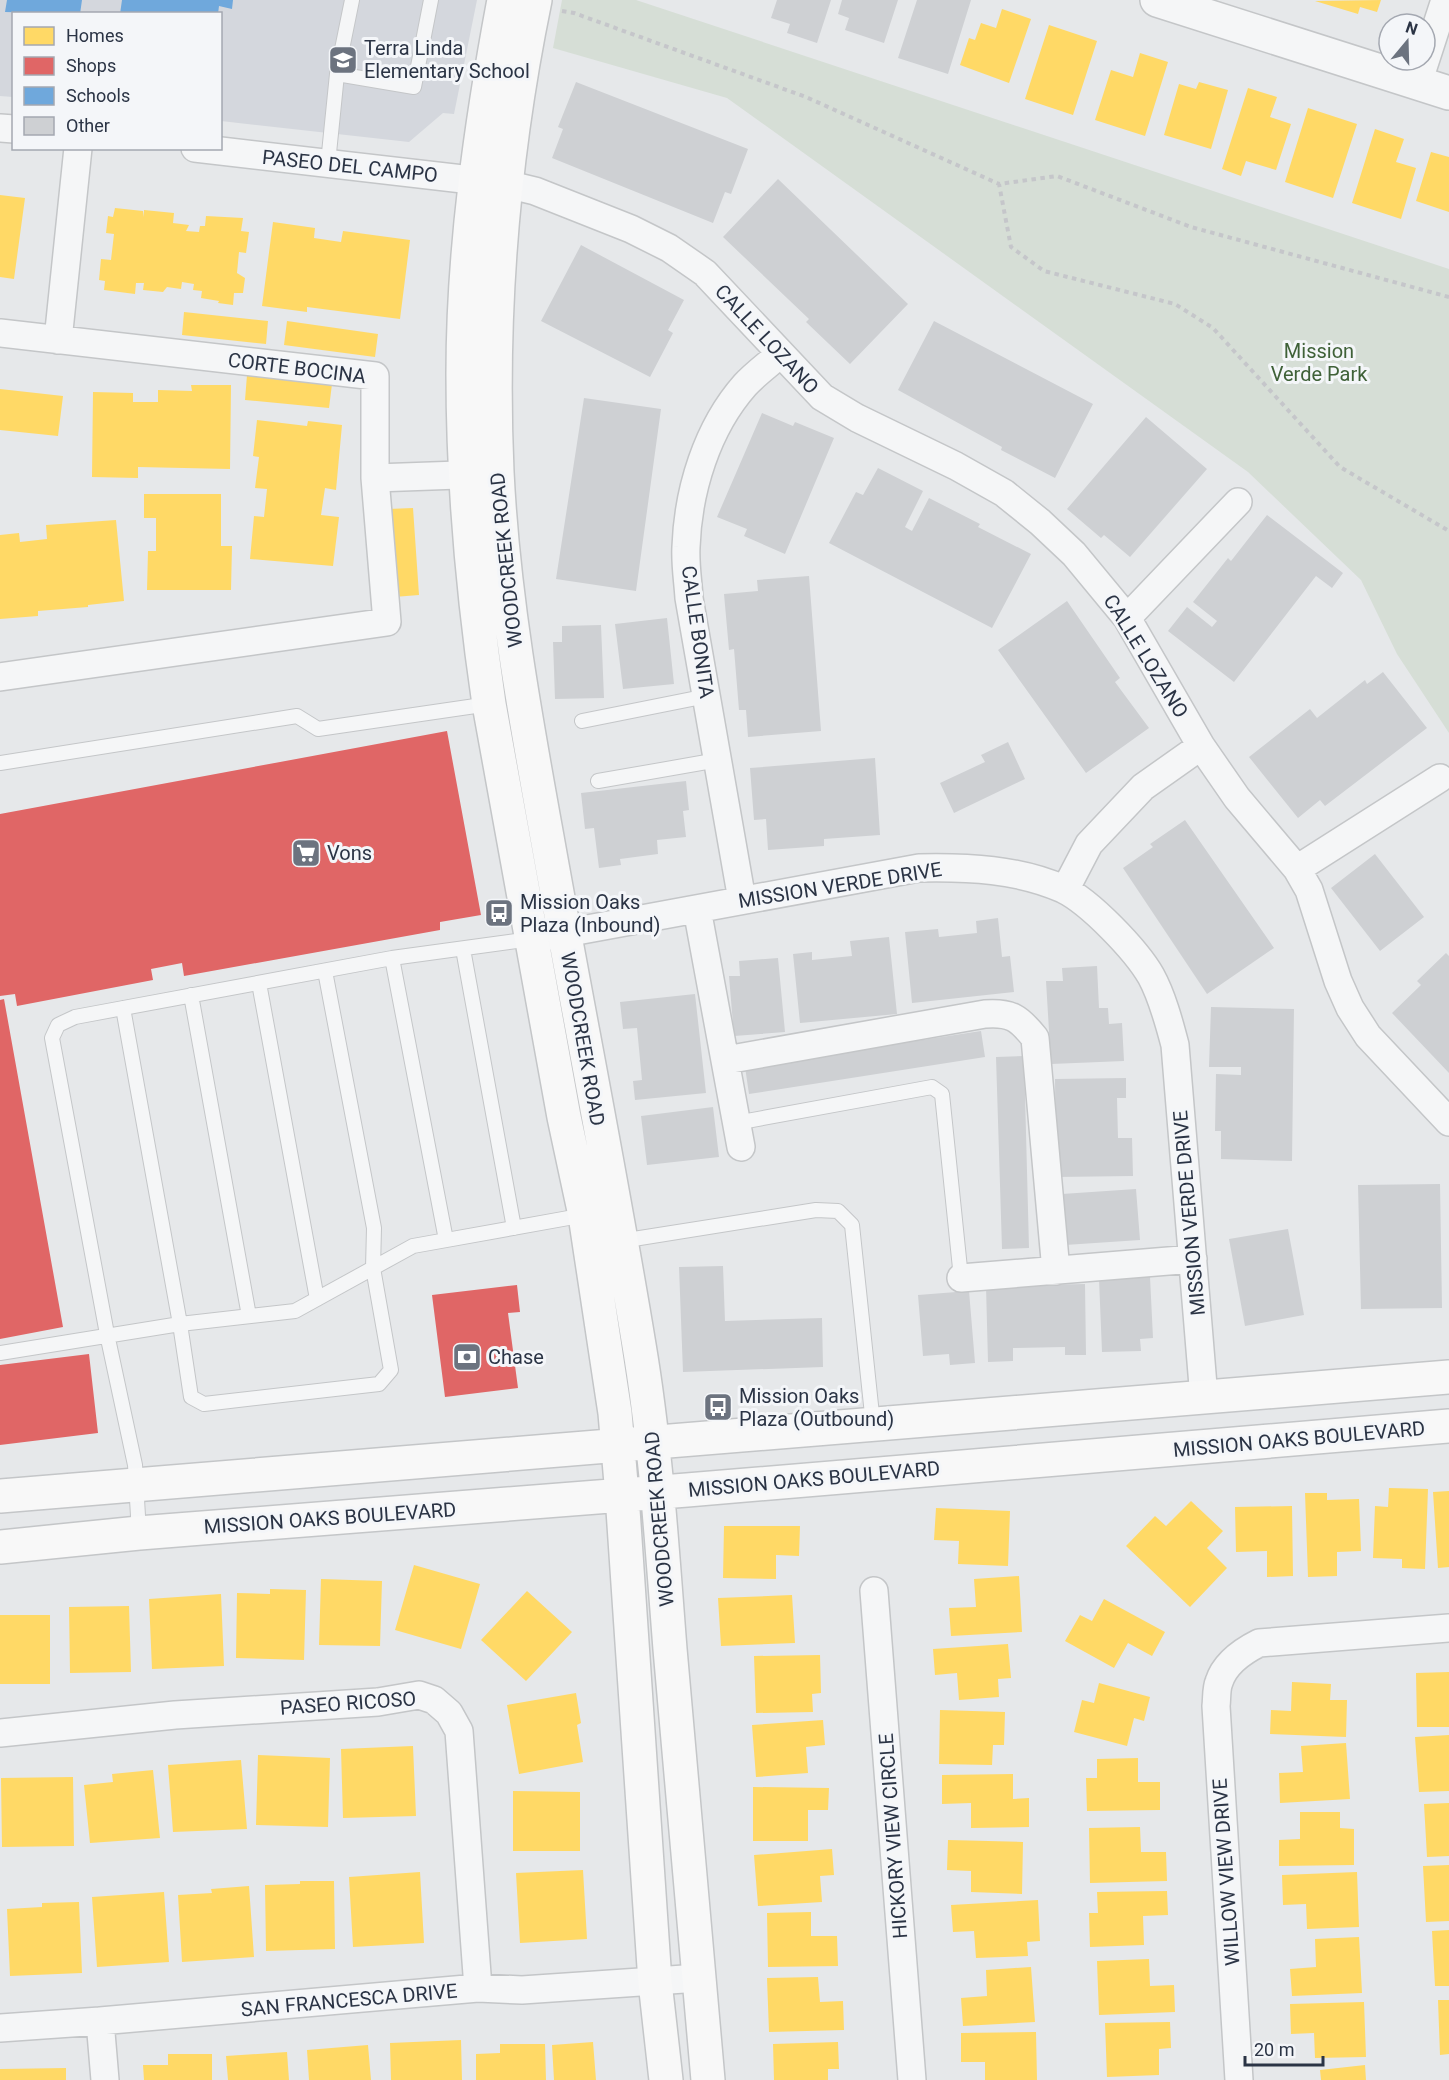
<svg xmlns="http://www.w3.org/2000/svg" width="1449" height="2080" font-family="Roboto,sans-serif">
	<rect width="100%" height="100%" fill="#e6e8ea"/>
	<path fill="#d4d7dd" d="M0,0H477L454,114L443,113L409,142L221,121L220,14H14L13,97L0,96Z"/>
	<path fill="#d6ded6" d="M562,0H636L1449,269V733L1397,654L1361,580L1248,472L727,98L553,48Z"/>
	<path fill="#ffd966" d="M1381,0L1377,12L1360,7L1358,14L1315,1Z
		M1002,9L1031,19L1009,83L960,65L969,38L975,40L981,23L996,28Z
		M1049,25L1097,41L1073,115L1025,99Z
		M1140,53L1168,62L1145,136L1095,120L1111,70L1133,77Z
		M1199,82L1228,90L1211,149L1164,135L1179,84L1196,89Z
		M1248,88L1277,97L1270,117L1291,124L1276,170L1246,161L1241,176L1222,169Z
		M1308,108L1357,124L1333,198L1285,182Z
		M1375,129L1404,139L1396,162L1416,168L1401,219L1352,203Z
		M1431,152L1449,157V212L1416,201Z
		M0,195L25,198L14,279L0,277Z
		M115,208L143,211L144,217V210L174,213L173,223L189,225L186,231L199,232L200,226H205L206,216L243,218L241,231L249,232L246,253L239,252L237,273L245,278L243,293H234L233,305L218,303L219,301L201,298L202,291L193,290L194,284L182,282L181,289L167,287L163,292L143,290L144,283H136L135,294L104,290L105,281L99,280L101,259L111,260L114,234L106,233L108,216L113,217Z
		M273,222L315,228L314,238L341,242L343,231L410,240L400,319L307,307V312L262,306Z
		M184,312L268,321L266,344L182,335Z
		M287,321L378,334L375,357L284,345Z
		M247,375L332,384L329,408L245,400Z
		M191,385H231L230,469L138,467V478L92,477L93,392L133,393V402H158V390L192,391Z
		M0,389L63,396L58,436L0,430Z
		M257,420L307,426L308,421L342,425L336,490L325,488L321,515L339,517L333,566L250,559L254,516L264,517L267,489L255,488L259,457L253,456Z
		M144,494H221V546H232L231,590H147L148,551H156V518H144Z
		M413,508L419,595L394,597L388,509Z
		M116,520L124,601L88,605V607L38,611V616L0,619V535L19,533L20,542L47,539L46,525Z
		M1389,1488L1428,1489L1425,1569L1402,1568V1559L1373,1558L1375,1506L1388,1507Z
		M1449,1491V1567L1438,1568L1433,1492Z
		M1305,1493H1327V1500L1359,1499L1361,1551L1337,1552V1576L1308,1577Z
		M1191,1501L1223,1531L1207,1548L1227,1568L1190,1607L1126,1546L1155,1516L1166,1526Z
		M1292,1506L1293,1576L1267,1577V1551L1236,1552L1235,1507Z
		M936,1508L1010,1511L1008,1566L958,1564L959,1541L934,1540Z
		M724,1526H800L799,1556L776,1555V1579L723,1578Z
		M414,1565L480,1584L461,1649L395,1630Z
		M1019,1576L1022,1632L951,1636L949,1608L976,1607L974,1579Z
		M321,1579L382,1581L380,1646L319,1645Z
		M270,1589L306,1590L304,1660L236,1658L237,1593L270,1594Z
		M527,1591L572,1632L526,1681L481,1640Z
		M221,1594L224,1666L152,1669L149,1599Z
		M792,1595L795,1643L721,1646L718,1598Z
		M1104,1599L1165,1632L1152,1656L1128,1643L1114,1668L1065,1641L1080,1615L1092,1621Z
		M129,1606L131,1672L70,1673L69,1607Z
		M0,1615H50V1684H0Z
		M1008,1644L1011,1678L998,1679L999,1697L959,1700L957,1673L935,1675L933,1649Z
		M820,1655L821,1693L812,1694L813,1712L756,1713L754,1656Z
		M1449,1672V1727H1417L1416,1673Z
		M1292,1682L1331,1684L1330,1700H1347L1346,1737L1270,1734L1271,1710L1291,1711Z
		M1099,1683L1150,1697L1144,1721L1134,1718L1127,1746L1074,1732L1082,1700L1094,1703Z
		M576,1693L581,1723L577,1725L583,1762L519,1774L507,1705Z
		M940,1710L1005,1712L1004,1745H993L992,1765L939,1764Z
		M823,1720L825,1745L806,1747L808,1773L756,1777L752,1725Z
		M1449,1735V1791L1419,1792L1415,1737Z
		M1346,1743L1350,1799L1280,1803L1279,1773L1303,1772L1301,1746Z
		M413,1746L416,1816L343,1818L341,1749Z
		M258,1755L330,1758L328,1827L256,1825Z
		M1138,1758V1782H1160V1810L1087,1811L1086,1778H1097V1759Z
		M241,1760L247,1829L173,1832L168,1765Z
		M153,1770L160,1838L90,1843L84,1785L113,1782L112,1774Z
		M1013,1774V1799L1029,1798V1827L971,1828V1803L942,1804V1775Z
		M73,1777L74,1846L2,1847L1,1778Z
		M753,1787L829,1788L828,1810H808V1841H753Z
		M513,1791L580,1792V1851H513Z
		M1449,1803V1856L1427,1857L1424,1804Z
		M1300,1812H1340V1828L1354,1829V1865L1279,1866V1840L1300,1839Z
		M1140,1827L1141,1852H1166L1167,1881L1090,1883L1089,1828Z
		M948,1840L1023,1842L1022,1894L971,1892V1871L947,1870Z
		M832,1849L834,1875L820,1876L822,1902L758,1906L754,1855Z
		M1449,1865V1921L1426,1922L1423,1866Z
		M583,1870L587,1939L520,1943L516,1873Z
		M420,1872L424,1943L353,1947L349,1877Z
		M1357,1872L1359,1927L1307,1929L1306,1904L1283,1905L1282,1875Z
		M300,1881H334L335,1949L266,1951L265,1885L300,1884Z
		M249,1886L254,1957L182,1962L178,1895L212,1893L211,1889Z
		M1167,1891L1168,1915L1143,1916L1144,1945L1090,1947L1089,1913H1098L1097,1892Z
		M164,1892L169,1962L97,1967L92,1897Z
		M1038,1900L1040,1941L1027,1942L1028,1956L976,1958L974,1931L953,1932L951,1905Z
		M79,1902L82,1973L10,1976L7,1909L42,1907V1903Z
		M811,1912V1936H837L838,1966L768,1967L767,1913Z
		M1449,1930V1986H1435L1432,1931Z
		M1359,1937L1362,1993L1292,1996L1290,1969L1316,1967L1315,1939Z
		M1149,1959L1150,1986L1174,1985L1175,2012L1099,2015L1097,1961Z
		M1031,1967L1035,2022L963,2026L961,1998L987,1996L986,1970Z
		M818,1977L820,2002L843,2001L844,2030L769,2032L767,1978Z
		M1438,2000H1449V2054L1440,2055Z
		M1364,2002L1366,2057L1315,2058L1314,2033L1291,2034L1290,2004Z
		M1170,2022L1171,2048L1159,2049V2075L1107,2077L1105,2023Z
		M1036,2032L1037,2080H985V2062H961V2033Z
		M461,2040L462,2080H391L390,2043Z
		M593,2042L596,2080H554L552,2045Z
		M838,2042L839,2069H828V2080H774L773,2044Z
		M500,2044H545L546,2080H476V2054L500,2053Z
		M368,2045L371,2080H309L307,2050Z
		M287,2052L289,2080H228L226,2056Z
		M168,2054H212V2080H144L143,2065H168Z
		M1365,2065L1366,2080H1321L1320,2070Z
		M66,2068V2080H0V2069Z"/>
	<path fill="#e06666" d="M447,731L481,915L440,922V930L184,976L182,963L151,969L153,980L17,1006L15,994L0,996V814Z
		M4,999L63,1327L0,1339V1000Z
		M517,1285L520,1312L508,1313L518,1388L445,1397L432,1295Z
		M89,1354L98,1433L0,1445V1365Z"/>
	<path fill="#6fa8dc" d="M7,0H82L80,14L5,12Z
		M122,0H233L232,9L219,6L218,14L190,12V14H120Z"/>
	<path fill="#ced0d3" d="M777,0H831L817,43L787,33L790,24L771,18Z
		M842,0H898L884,43L845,30L849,18L838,14Z
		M917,0H971L948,74L898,58Z
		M576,82L748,149L731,194L725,192L713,223L552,158L563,129L558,127Z
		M778,179L908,304L850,364L806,322L809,319L723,237Z
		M581,245L684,300L668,330L673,333L650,377L541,321Z
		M934,321L1093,404L1055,478L1001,450L1002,447L898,390Z
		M584,398L661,409L636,591L556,579Z
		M762,413L793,426L795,422L834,438L785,554L744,536L747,529L717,517Z
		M1146,417L1207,469L1130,557L1104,535L1101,538L1067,509Z
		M878,468L923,491L905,527L912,531L929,498L980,524L978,527L1031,554L992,628L829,543L856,492L863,495Z
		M1267,515L1343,573L1332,588L1316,576L1234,682L1168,631L1187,607L1212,627L1217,621L1193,602L1228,558L1231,561Z
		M809,576L821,731L748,737L746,710H739L734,649L729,650L724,594L758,591L757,580Z
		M1067,601L1120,678L1115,682L1149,728L1086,773L998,650Z
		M667,618L674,684L623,689L615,624Z
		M601,625L604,698L555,699L553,642H562V626Z
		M1383,672L1427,728L1325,806L1320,800L1298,818L1249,757L1310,709L1317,718L1365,680L1367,684Z
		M1008,742L1025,779L954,813L940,783L985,762L981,755Z
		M875,758L880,835L824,839V846L768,850L766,819L754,820L750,768Z
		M686,781L689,810L683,811L686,837L657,840L658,854L620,859L621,865L599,868L594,828L585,829L581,793Z
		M1185,820L1274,948L1207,994L1123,868L1153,847L1150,844Z
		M1375,854L1424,917L1380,951L1331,888Z
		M998,918L1002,957L1010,956L1014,992L912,1003L905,932L938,929L939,937L977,933L976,921Z
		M889,937L897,1014L800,1023L793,954L812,952V960L852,956L850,941Z
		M1446,953L1449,956V1073L1392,1013L1421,985L1417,981Z
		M778,958L785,1032L734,1036L729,976H740L739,961Z
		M1097,966L1099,1008H1108L1109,1024L1122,1023L1124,1061L1051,1064L1046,981H1063L1062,968Z
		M695,994L706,1093L635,1100L633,1081L642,1080L637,1028L623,1029L620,1002Z
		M1211,1007L1294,1009L1292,1161L1221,1159V1131H1215L1216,1074L1241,1075V1067H1209Z
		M981,1031L985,1057L749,1094L745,1067Z
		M1024,1056L1029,1248L1002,1249L996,1057Z
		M1126,1078V1098H1117L1118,1138H1132L1133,1176L1056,1177L1055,1079Z
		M713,1107L719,1157L647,1165L641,1116Z
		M1440,1184L1442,1308L1361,1309L1358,1185Z
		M1136,1189L1140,1240L1065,1245L1062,1194Z
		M1288,1229L1304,1315L1245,1326L1229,1239Z
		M723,1266L725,1321L822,1318L823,1367L683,1372L679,1267Z
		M1150,1277L1153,1338L1140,1339L1141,1351L1102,1352L1099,1279Z
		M1085,1284L1086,1355H1065V1347L1013,1348V1361L988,1362L986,1286Z
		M969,1291L975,1363L950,1365L949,1354L923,1356L918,1295Z"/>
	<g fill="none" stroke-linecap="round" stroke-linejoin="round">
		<g stroke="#c4c6c8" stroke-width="16">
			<path id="service" d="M337,74L414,87L431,0
				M328,163L337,74L352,0
				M582,721L707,696
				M0,763L297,716L318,729L489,704
				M598,781L718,760
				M463,949L514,1228
				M392,958L446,1240
				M259,983L317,1299
				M191,995L249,1316
				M123,1008L180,1324L191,1397L204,1404L379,1384L391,1370L373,1268L374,1228L325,971
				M736,1123L932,1087L942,1094L961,1278
				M621,1241L816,1210L838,1211L852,1225L873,1424
				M0,1353L180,1324L295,1311L413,1246L585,1215
				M139,1533L135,1465L107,1334L52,1038L58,1025L75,1017L392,958L531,939"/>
		</g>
		<g stroke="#c4c6c8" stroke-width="30">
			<path id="minor" d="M1418,83L1445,0
				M0,128L14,129
				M195,148L506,184L535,191L631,229L669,248L705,273L822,397L857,418L956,466L1004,493L1040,522L1074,554L1127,618L1201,746L1237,798L1297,869L1309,890L1338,981L1350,1008L1368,1036L1449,1122
				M0,333L375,376V478L487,474
				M58,340L78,148
				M1127,618L1238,502
				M0,677L387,622L375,478
				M1297,869L1440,778
				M1065,890L1089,844L1143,787L1201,746
				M742,900L689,598C688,581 685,564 686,547C688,490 707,428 745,385C755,374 769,364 780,354
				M697,909L741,1147
				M533,939L919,868C968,867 1018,869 1063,889C1090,902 1136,950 1151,976C1162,996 1169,1022 1175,1045L1204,1398
				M726,1060L985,1014C1011,1012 1019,1018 1035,1038L1056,1271
				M961,1278L1193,1259
				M874,1591L912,2080
				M0,1733L175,1715L378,1702L419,1695L434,1700L449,1713L459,1731L478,1988
				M100,2021L105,2080
				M0,2028L100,2021L478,1988L522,1990L699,1978
				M1239,2080L1216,1706C1217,1699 1216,1689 1219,1682C1225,1663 1243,1651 1259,1643L1449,1628"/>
		</g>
		<g stroke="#c4c6c8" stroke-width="36">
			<path id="tertiary" d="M1157,0L1449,93"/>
		</g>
		<g stroke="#c4c6c8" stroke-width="36">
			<path id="secondary" d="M504,0C481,123 463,249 463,374C463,485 473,595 489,704L564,1117L585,1215L615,1413L622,1495L655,1982L666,2080
				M535,0C503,155 490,313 497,472C503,595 525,716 547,837C577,1006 611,1175 639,1345C656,1446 662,1548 670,1649C683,1793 695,1936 708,2080
				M0,1496L1449,1377
				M0,1547L139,1533L687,1490L1449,1426"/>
		</g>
		<path stroke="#c5c6ca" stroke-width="4" stroke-dasharray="4.5 4.5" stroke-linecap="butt" d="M562,11L574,13L806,97L999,184
			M1449,297L1191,227L1057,176L999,184L1011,247L1044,271L1175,304L1213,328L1340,467L1449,531"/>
		<use href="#service" stroke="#f5f6f7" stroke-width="14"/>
		<use href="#minor" stroke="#f5f6f7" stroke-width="27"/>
		<use href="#tertiary" stroke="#f5f6f7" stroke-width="33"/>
		<use href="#secondary" stroke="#f8f8f8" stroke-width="33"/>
	</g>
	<defs>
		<g id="school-square" transform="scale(1.5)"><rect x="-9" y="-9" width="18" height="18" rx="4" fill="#6c737f" stroke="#f4f6f9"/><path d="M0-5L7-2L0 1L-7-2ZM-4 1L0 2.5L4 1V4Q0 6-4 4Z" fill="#fff"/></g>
		<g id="supermarket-square" transform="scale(1.5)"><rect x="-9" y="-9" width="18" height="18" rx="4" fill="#6c737f" stroke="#f4f6f9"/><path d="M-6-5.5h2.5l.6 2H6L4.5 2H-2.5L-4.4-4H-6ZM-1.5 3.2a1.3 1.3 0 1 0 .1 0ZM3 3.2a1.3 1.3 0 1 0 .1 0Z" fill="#fff"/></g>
		<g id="bus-square" transform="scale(1.5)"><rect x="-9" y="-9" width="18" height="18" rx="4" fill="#6c737f" stroke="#f4f6f9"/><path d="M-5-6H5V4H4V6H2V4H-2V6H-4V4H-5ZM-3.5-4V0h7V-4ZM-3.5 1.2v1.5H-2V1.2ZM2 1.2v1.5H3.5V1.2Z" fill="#fff"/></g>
		<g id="bank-square" transform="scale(1.5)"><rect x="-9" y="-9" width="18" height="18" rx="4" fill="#6c737f" stroke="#f4f6f9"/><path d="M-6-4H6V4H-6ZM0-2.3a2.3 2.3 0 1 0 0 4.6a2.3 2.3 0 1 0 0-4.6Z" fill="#fff"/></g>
	</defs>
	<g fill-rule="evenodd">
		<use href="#school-square" x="343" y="60"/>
		<use href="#supermarket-square" x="306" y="853"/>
		<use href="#bus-square" x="499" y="913"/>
		<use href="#bank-square" x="467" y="1357"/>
		<use href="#bus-square" x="718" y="1407"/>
	</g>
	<g text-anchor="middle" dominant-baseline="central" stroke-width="6" stroke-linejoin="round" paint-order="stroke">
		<g font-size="20" fill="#2b3445" stroke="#f4f6f9" text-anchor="start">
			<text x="364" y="48">Terra Linda<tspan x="364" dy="23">Elementary School</tspan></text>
			<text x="327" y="853">Vons</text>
			<text x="520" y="902">Mission Oaks<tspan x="520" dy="23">Plaza (Inbound)</tspan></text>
			<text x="488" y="1357">Chase</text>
			<text x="739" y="1396">Mission Oaks<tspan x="739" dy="23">Plaza (Outbound)</tspan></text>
		</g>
		<g font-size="20" fill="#2b3445" stroke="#f4f6f9">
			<text transform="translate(350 166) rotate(6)">PASEO DEL CAMPO</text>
			<text transform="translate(767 339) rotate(47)">CALLE LOZANO</text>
			<text transform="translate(297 368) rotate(7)">CORTE BOCINA</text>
			<text transform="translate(506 560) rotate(-96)">WOODCREEK ROAD</text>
			<text transform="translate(698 632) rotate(82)">CALLE BONITA</text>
			<text transform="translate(1146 656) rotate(58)">CALLE LOZANO</text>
			<text transform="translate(840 885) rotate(-9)">MISSION VERDE DRIVE</text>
			<text transform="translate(583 1039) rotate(80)">WOODCREEK ROAD</text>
			<text transform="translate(1189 1213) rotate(-95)">MISSION VERDE DRIVE</text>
			<text transform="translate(1299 1439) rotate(-5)">MISSION OAKS BOULEVARD</text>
			<text transform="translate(814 1479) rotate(-5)">MISSION OAKS BOULEVARD</text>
			<text transform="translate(330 1518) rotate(-4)">MISSION OAKS BOULEVARD</text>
			<text transform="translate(659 1519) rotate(-95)">WOODCREEK ROAD</text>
			<text transform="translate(348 1703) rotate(-4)">PASEO RICOSO</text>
			<text transform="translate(893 1836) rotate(-94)">HICKORY VIEW CIRCLE</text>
			<text transform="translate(1226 1872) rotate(-94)">WILLOW VIEW DRIVE</text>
			<text transform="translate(349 2000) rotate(-5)">SAN FRANCESCA DRIVE</text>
		</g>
		<g font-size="20" fill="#3f6138" stroke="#f4f6f9">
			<text x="1319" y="351">Mission<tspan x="1319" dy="23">Verde Park</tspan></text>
		</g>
	</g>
	<rect x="12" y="12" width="210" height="138" fill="#f4f6f9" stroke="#a4a8b1" stroke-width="1.5"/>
	<rect x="24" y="27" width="30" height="18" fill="#ffd966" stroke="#a4a8b1" stroke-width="1.5"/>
	<text x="66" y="42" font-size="18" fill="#2b3445">Homes</text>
	<rect x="24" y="57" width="30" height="18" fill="#e06666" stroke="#a4a8b1" stroke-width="1.5"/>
	<text x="66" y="72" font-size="18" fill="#2b3445">Shops</text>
	<rect x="24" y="87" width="30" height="18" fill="#6fa8dc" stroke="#a4a8b1" stroke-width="1.5"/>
	<text x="66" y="102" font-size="18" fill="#2b3445">Schools</text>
	<rect x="24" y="117" width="30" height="18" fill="#ced0d3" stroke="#a4a8b1" stroke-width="1.5"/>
	<text x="66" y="132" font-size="18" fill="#2b3445">Other</text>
	<g transform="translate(1407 42) rotate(19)"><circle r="28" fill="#f4f6f9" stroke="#a4a8b1" stroke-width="1.5"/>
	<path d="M0-4.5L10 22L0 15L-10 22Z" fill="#6c737f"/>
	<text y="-9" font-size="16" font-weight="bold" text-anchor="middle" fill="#2b3445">N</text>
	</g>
	<path d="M1245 2056v9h78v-9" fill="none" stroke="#2b3445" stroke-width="3"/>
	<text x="1254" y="2056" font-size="18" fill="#2b3445" stroke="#f4f6f9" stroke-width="4.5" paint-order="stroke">20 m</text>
</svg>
